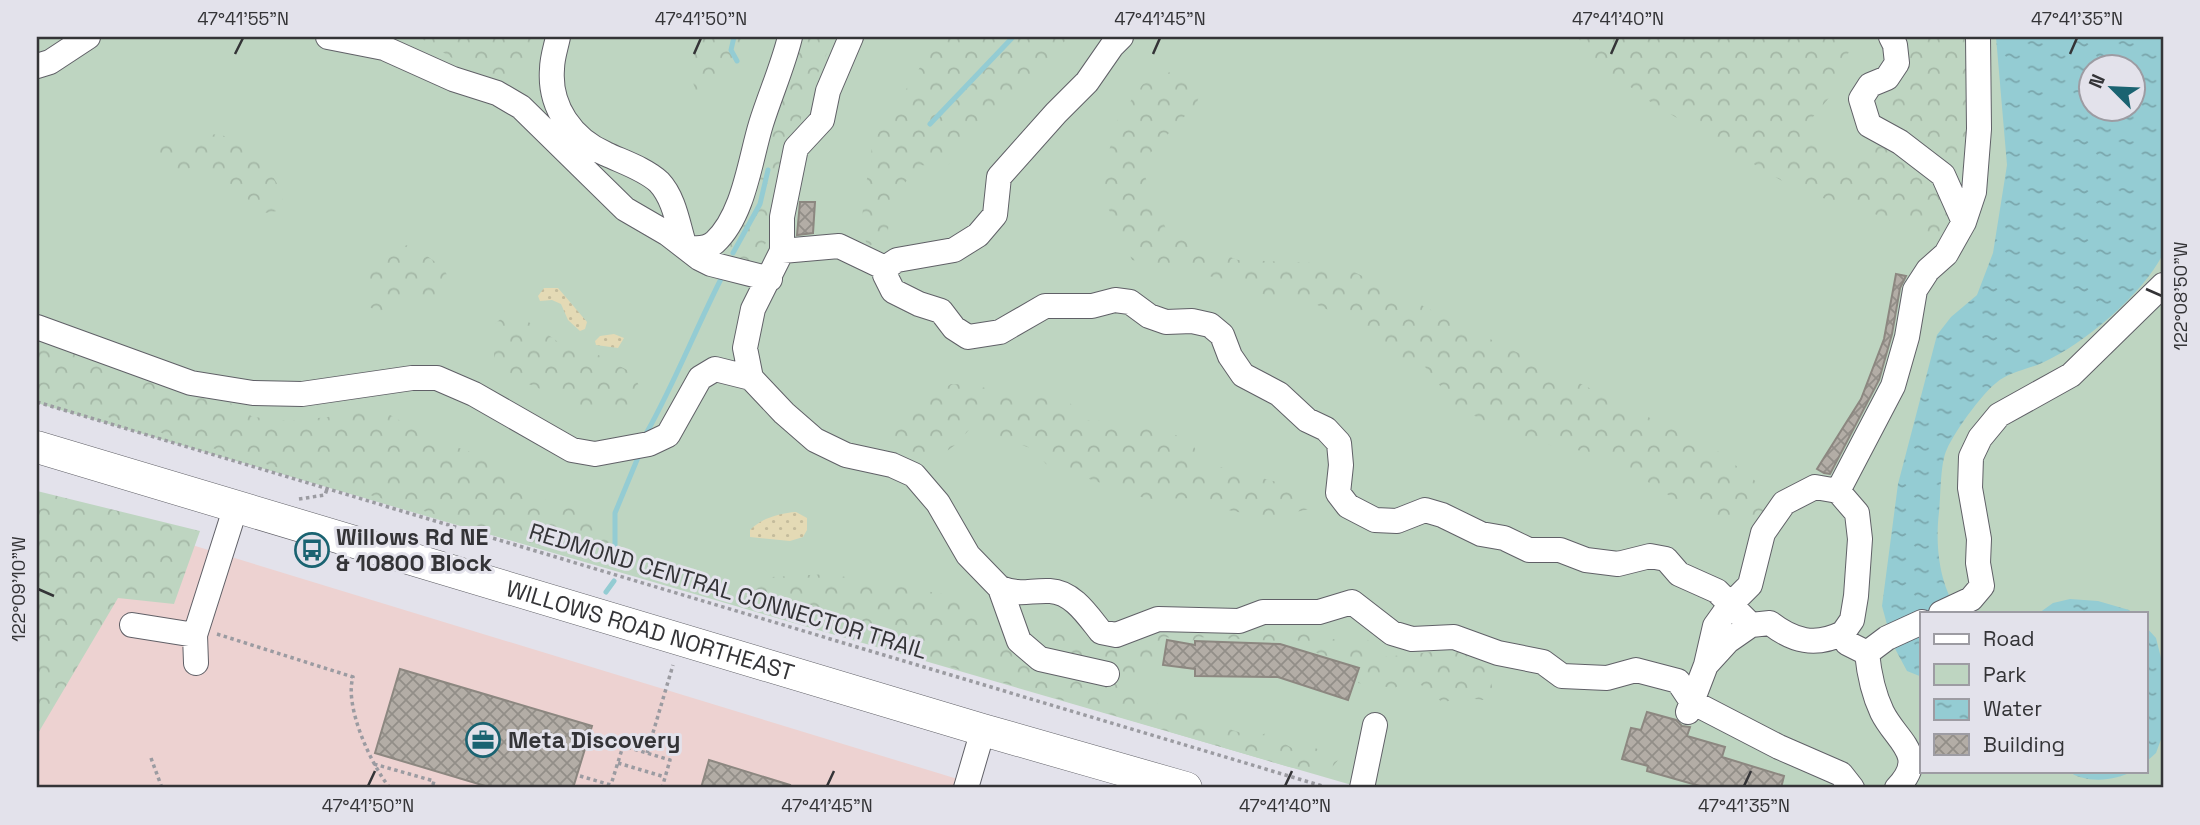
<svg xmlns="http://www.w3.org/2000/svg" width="2200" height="825" font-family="'Space Grotesk',sans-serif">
	<defs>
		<pattern id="forest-crowns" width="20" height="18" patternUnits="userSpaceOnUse" patternTransform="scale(1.75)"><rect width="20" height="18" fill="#bed5c1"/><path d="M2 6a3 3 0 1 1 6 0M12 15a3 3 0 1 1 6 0" fill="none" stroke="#a4b7a6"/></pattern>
		<pattern id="sand-dots" width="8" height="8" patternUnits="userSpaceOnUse" patternTransform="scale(1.75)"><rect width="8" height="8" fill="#e4dab5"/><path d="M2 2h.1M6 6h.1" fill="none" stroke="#c4bc9c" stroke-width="1.8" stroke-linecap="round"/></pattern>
		<pattern id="water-ripples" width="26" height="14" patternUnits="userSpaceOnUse" patternTransform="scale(1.75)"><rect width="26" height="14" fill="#94ccd3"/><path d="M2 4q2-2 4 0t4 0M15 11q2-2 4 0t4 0" fill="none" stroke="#7aa6ac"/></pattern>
		<pattern id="building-cross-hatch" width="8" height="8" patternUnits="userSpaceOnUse" patternTransform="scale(1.75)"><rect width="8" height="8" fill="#b3ada6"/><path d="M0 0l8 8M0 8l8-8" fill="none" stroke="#928e88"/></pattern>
	</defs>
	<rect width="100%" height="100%" fill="#e3e2eb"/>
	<path fill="#edd2d1" d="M97,516L987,788H37V626Z"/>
	<path fill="#bed5c1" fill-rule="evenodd" d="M37,37H2163V788H1362L37,403ZM2092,66H2134V108H2092ZM1922,613H2146V771H1922Z"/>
	<path fill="url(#forest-crowns)" d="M419,37H533L527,65L512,80L463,65Z
		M696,37H747L733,59L726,78L708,93L695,90L690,69Z
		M799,37H834L806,100L788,166L778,216L756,264L738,266L723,251L772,131Z
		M939,37H1069L975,132L946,167L920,165L892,198L887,238L868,246L862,233L863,203L873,142Z
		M1578,37H1852V43L1834,92L1812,118V137L1828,154L1852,162L1879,146L1908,158L1935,181L1960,223L1940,243L1916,227L1797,190L1652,103L1590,57Z
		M1902,37H1972L1965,199L1891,119L1889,83Z
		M1170,72L1188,77L1202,86L1197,103L1140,164L1168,234L1238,260L1338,264L1719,452L1769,492L1765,515L1745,521L1712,514L1678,501L1640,477L1582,451L1523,440L1457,407L1418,358H1389L1354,322L1311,302L1282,303L1237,282L1132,260L1099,188L1118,118L1143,84Z
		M216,134L253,143L282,192L283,210L259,214L244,194L203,164L181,171L149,152L160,135L183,142Z
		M411,244C433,263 452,265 453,299L425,297L401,300L383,315L368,306L366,283L371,256Z
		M507,313L535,325L558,342L577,344L633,373L641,390L624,410L598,411L572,403L508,375L494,358L495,324Z
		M37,339L227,401L253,417L290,421L337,416L363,408L380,409L426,436L481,456L538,497L614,521L629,572L37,396Z
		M951,384L974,385L1024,398L1064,397L1086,420L1140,423L1190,440L1207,469L1221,467L1299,488L1319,507L1268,518L1213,507L1207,498L1147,499L1046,464L1033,449L971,427L959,442L943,454L921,455L891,449L882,440L903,415Z
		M37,491L200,531L174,604L118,598L37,735Z
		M829,574L965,598L1002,631L1025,661L1103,678L1164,707L1253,737L1267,733L1300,753L1315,748L1340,758L1326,774L1289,767L733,603L732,579Z
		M1275,623L1344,642L1362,634L1384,657L1470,648L1486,660L1493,691L1483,700L1459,697L1443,703L1423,686L1407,679L1395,688L1358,683L1360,666L1277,641L1197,637L1193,641L1165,637L1158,664L1136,674L1080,663L1026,640L1070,627L1084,646L1113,650L1175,628L1228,632Z"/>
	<path fill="url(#sand-dots)" d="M544,288H558L587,322L585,329L580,331L568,320L561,304L552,300L540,301L538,296Z
		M614,334L624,338L618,348L596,345L595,341L600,336Z
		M796,512L807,518V530L803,537L790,541L750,537V530C762,518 780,513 796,512Z"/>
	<path fill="url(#water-ripples)" fill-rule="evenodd" d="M1996,37H2163V254C2142,295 2084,344 2042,363C2030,368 2015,371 2003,378C1986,387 1955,431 1947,449C1940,463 1941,495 1939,512C1935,545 1939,587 1960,613H1922V677L1907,671L1892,643L1882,606L1898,484L1937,335L1951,317L1977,295L1993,253L2007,165ZM2092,66H2134V108H2092Z
		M2070,599L2098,601L2129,610L2132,613H2039L2053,603Z
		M2146,627L2156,638L2163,666V734L2156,753L2146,762Z
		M2068,771H2133C2116,781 2085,784 2068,771Z"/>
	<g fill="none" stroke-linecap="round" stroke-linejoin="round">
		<path stroke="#94ccd3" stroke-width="5" d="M734,37L731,50L737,61
			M930,124L1013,37
			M733,253L760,204L768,170
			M647,432C675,382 696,328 722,277
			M615,562V513L639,455
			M606,592L614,581"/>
	</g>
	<path fill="url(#building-cross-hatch)" stroke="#8c8780" stroke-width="2" d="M800,202H815L813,233L797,235Z
		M1896,274L1906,276L1900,288L1892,334L1879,380L1830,474L1824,473L1817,469L1861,399L1884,339Z
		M1167,640L1195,645V641L1280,644L1359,668L1348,700L1278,677L1195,676V669L1163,665Z
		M400,669L592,726L573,788H492L375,753Z
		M1647,712L1676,720L1682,726L1690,727L1687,736L1725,747L1722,757L1784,776L1781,788H1707L1647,771L1648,766L1622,759L1631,728L1641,730Z
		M709,760L790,785L789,788H701Z"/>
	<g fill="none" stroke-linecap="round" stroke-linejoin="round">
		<g stroke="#606067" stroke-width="26">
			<path id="minor" d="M328,37L384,48L453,79L497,93L521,107L625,209L668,234L699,258L711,264L770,279
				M558,37C556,47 552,58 552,69C549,107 572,139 606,154C623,162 645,169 659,182C675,199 678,226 685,247C695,249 706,250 715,242C744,215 750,160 761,124C770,95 783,66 790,37
				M851,37L828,91L822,120L796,148L782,217V251L753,309L745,348L751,378L784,413L815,440L846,455L892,465L914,475L938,503L968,555L1000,588L1019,641L1040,659L1107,674
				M1121,37L1112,46L1087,82L1056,113L999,177L995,215L978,235L954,250L897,260L885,268V275L893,291L919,304L941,311L954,328L968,337L1000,332L1045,306H1092L1115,300L1130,302L1149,316L1166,322L1192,321L1210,325L1222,335L1230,356L1243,375L1279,394L1307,420L1326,429L1339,443L1341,465L1338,493L1348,506L1375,520L1397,521L1425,510L1442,515L1481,534L1504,538L1529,550H1560L1586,560L1618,564L1650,556L1666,559L1679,574L1717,591L1751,625
				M1891,37L1895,45L1897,63L1887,78L1870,85L1861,99L1869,125L1900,142L1943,175L1964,222
				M37,66L50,62L88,37
				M782,251L839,246L885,268
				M37,327L191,383L253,393L302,394L412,378H437L474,394L572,450L595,454L649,444L668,435L700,378L715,369L751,378
				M1838,491L1893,386L1907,337L1915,290L1928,270L1946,254L1964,222L1974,192L1979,129L1978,37
				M1000,588C1021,596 1029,590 1050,591C1073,592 1088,616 1101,632L1116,635L1158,619L1239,621L1263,612H1319L1352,602L1392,633L1412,639L1454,637L1498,653L1543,662L1562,676L1607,678L1636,670L1678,681L1692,702L1779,747L1841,774L1852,788
				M1941,613L1971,599L1982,586L1978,563L1979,539L1970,488L1971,457L1980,438L1999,415L2071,375L2163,285
				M132,625L195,635
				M196,663L195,635L236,506
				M1707,664L1728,641L1751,625L1770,623C1793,641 1815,647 1843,633
				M1688,712L1706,665L1715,626L1730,605L1750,585L1763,533L1784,503L1815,487L1838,491L1857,513L1860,539L1856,596L1852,620L1843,633L1847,643L1867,653
				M966,788L983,730
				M1362,788L1375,725
				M1897,788C1929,755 1896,741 1882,712C1873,693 1869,673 1867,653L1887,638L1922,622"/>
		</g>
		<g stroke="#606067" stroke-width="33">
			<g id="major">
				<path id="s1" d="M37,447L983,730L1186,788"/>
			</g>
		</g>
		<path stroke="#9b9ba1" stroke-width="3.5" stroke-dasharray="3.5 3.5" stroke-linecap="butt" d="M37,402L1329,788
			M299,499L325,495L327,489
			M217,634L353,677C344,706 371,765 390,788
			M647,753L673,665
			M151,758L162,788
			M618,763L665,777
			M374,764L434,781L432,788
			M580,776L611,785
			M356,788L360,786
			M610,788L623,746L670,760L662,788"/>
		<use href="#minor" stroke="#fff" stroke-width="24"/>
		<use href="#major" stroke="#fff" stroke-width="32"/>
	</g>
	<path fill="none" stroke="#343437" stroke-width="2.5" d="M235,54L243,38M694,54L701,38M1153,54L1160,38M1611,54L1618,38M2070,54L2077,38M2146,289L2162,296M38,589L54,596M368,786L375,771M827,786L834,771M1285,786L1292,771M1744,786L1751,771"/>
	<defs>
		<g id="bus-ring" transform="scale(1.75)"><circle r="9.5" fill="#e3e2eb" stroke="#1a6371" stroke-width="1.5"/><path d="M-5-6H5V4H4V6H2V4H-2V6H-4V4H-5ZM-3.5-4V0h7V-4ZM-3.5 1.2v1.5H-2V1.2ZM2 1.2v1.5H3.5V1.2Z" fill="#1a6371"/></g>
		<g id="office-ring" transform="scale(1.75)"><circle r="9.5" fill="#e3e2eb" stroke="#1a6371" stroke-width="1.5"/><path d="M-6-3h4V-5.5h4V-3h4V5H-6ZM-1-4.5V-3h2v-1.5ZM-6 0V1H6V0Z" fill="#1a6371"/></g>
	</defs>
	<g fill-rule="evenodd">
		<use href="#bus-ring" x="312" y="550"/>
		<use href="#office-ring" x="483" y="740"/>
	</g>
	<g text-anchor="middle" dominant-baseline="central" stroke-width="6" stroke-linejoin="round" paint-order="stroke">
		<g font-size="23" font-weight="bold" fill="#343437" stroke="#e3e2eb" text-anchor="start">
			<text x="336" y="537">Willows Rd NE<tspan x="336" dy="26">&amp; 10800 Block</tspan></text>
			<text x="508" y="740">Meta Discovery</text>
		</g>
		<g font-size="23" fill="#343437" stroke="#e3e2eb">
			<text transform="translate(728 591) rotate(17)">REDMOND CENTRAL CONNECTOR TRAIL</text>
			<text stroke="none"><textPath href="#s1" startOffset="640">WILLOWS ROAD NORTHEAST</textPath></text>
		</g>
	</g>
	<rect width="2200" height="825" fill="none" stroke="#e3e2eb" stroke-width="77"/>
	<rect x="1920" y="612" width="228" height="161" fill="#e3e2eb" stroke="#9d9ca3" stroke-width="2"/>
	<rect x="1934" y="634" width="35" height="10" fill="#ffffff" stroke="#9d9ca3" stroke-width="2"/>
	<text x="1983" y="646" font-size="21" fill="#343437">Road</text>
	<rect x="1934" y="664" width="35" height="21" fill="#bed5c1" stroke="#9d9ca3" stroke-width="2"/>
	<text x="1983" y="682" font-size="21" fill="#343437">Park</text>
	<rect x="1934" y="699" width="35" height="21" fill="url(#water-ripples)" stroke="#9d9ca3" stroke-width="2"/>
	<text x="1983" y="716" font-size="21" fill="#343437">Water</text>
	<rect x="1934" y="734" width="35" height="21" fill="url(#building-cross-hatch)" stroke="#9d9ca3" stroke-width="2"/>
	<text x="1983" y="752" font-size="21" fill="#343437">Building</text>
	<g transform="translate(2112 88) rotate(294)"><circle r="33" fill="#e3e2eb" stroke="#9d9ca3" stroke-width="2"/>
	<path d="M0-5L12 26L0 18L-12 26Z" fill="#1a6371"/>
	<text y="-10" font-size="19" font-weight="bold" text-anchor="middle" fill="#343437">N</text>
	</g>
	<rect x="38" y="38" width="2124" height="748" fill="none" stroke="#343437" stroke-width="2.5"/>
	<g font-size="18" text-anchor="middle" fill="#343437">
		<text x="243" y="25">47°41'55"N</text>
		<text x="701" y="25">47°41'50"N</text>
		<text x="1160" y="25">47°41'45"N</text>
		<text x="1618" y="25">47°41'40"N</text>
		<text x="2077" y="25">47°41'35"N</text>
		<text transform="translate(2181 296) rotate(-90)" y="6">122°08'50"W</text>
		<text transform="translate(19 589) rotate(-90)" y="6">122°09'10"W</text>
		<text x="368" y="812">47°41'50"N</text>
		<text x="827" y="812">47°41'45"N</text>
		<text x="1285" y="812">47°41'40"N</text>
		<text x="1744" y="812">47°41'35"N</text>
	</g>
</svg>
